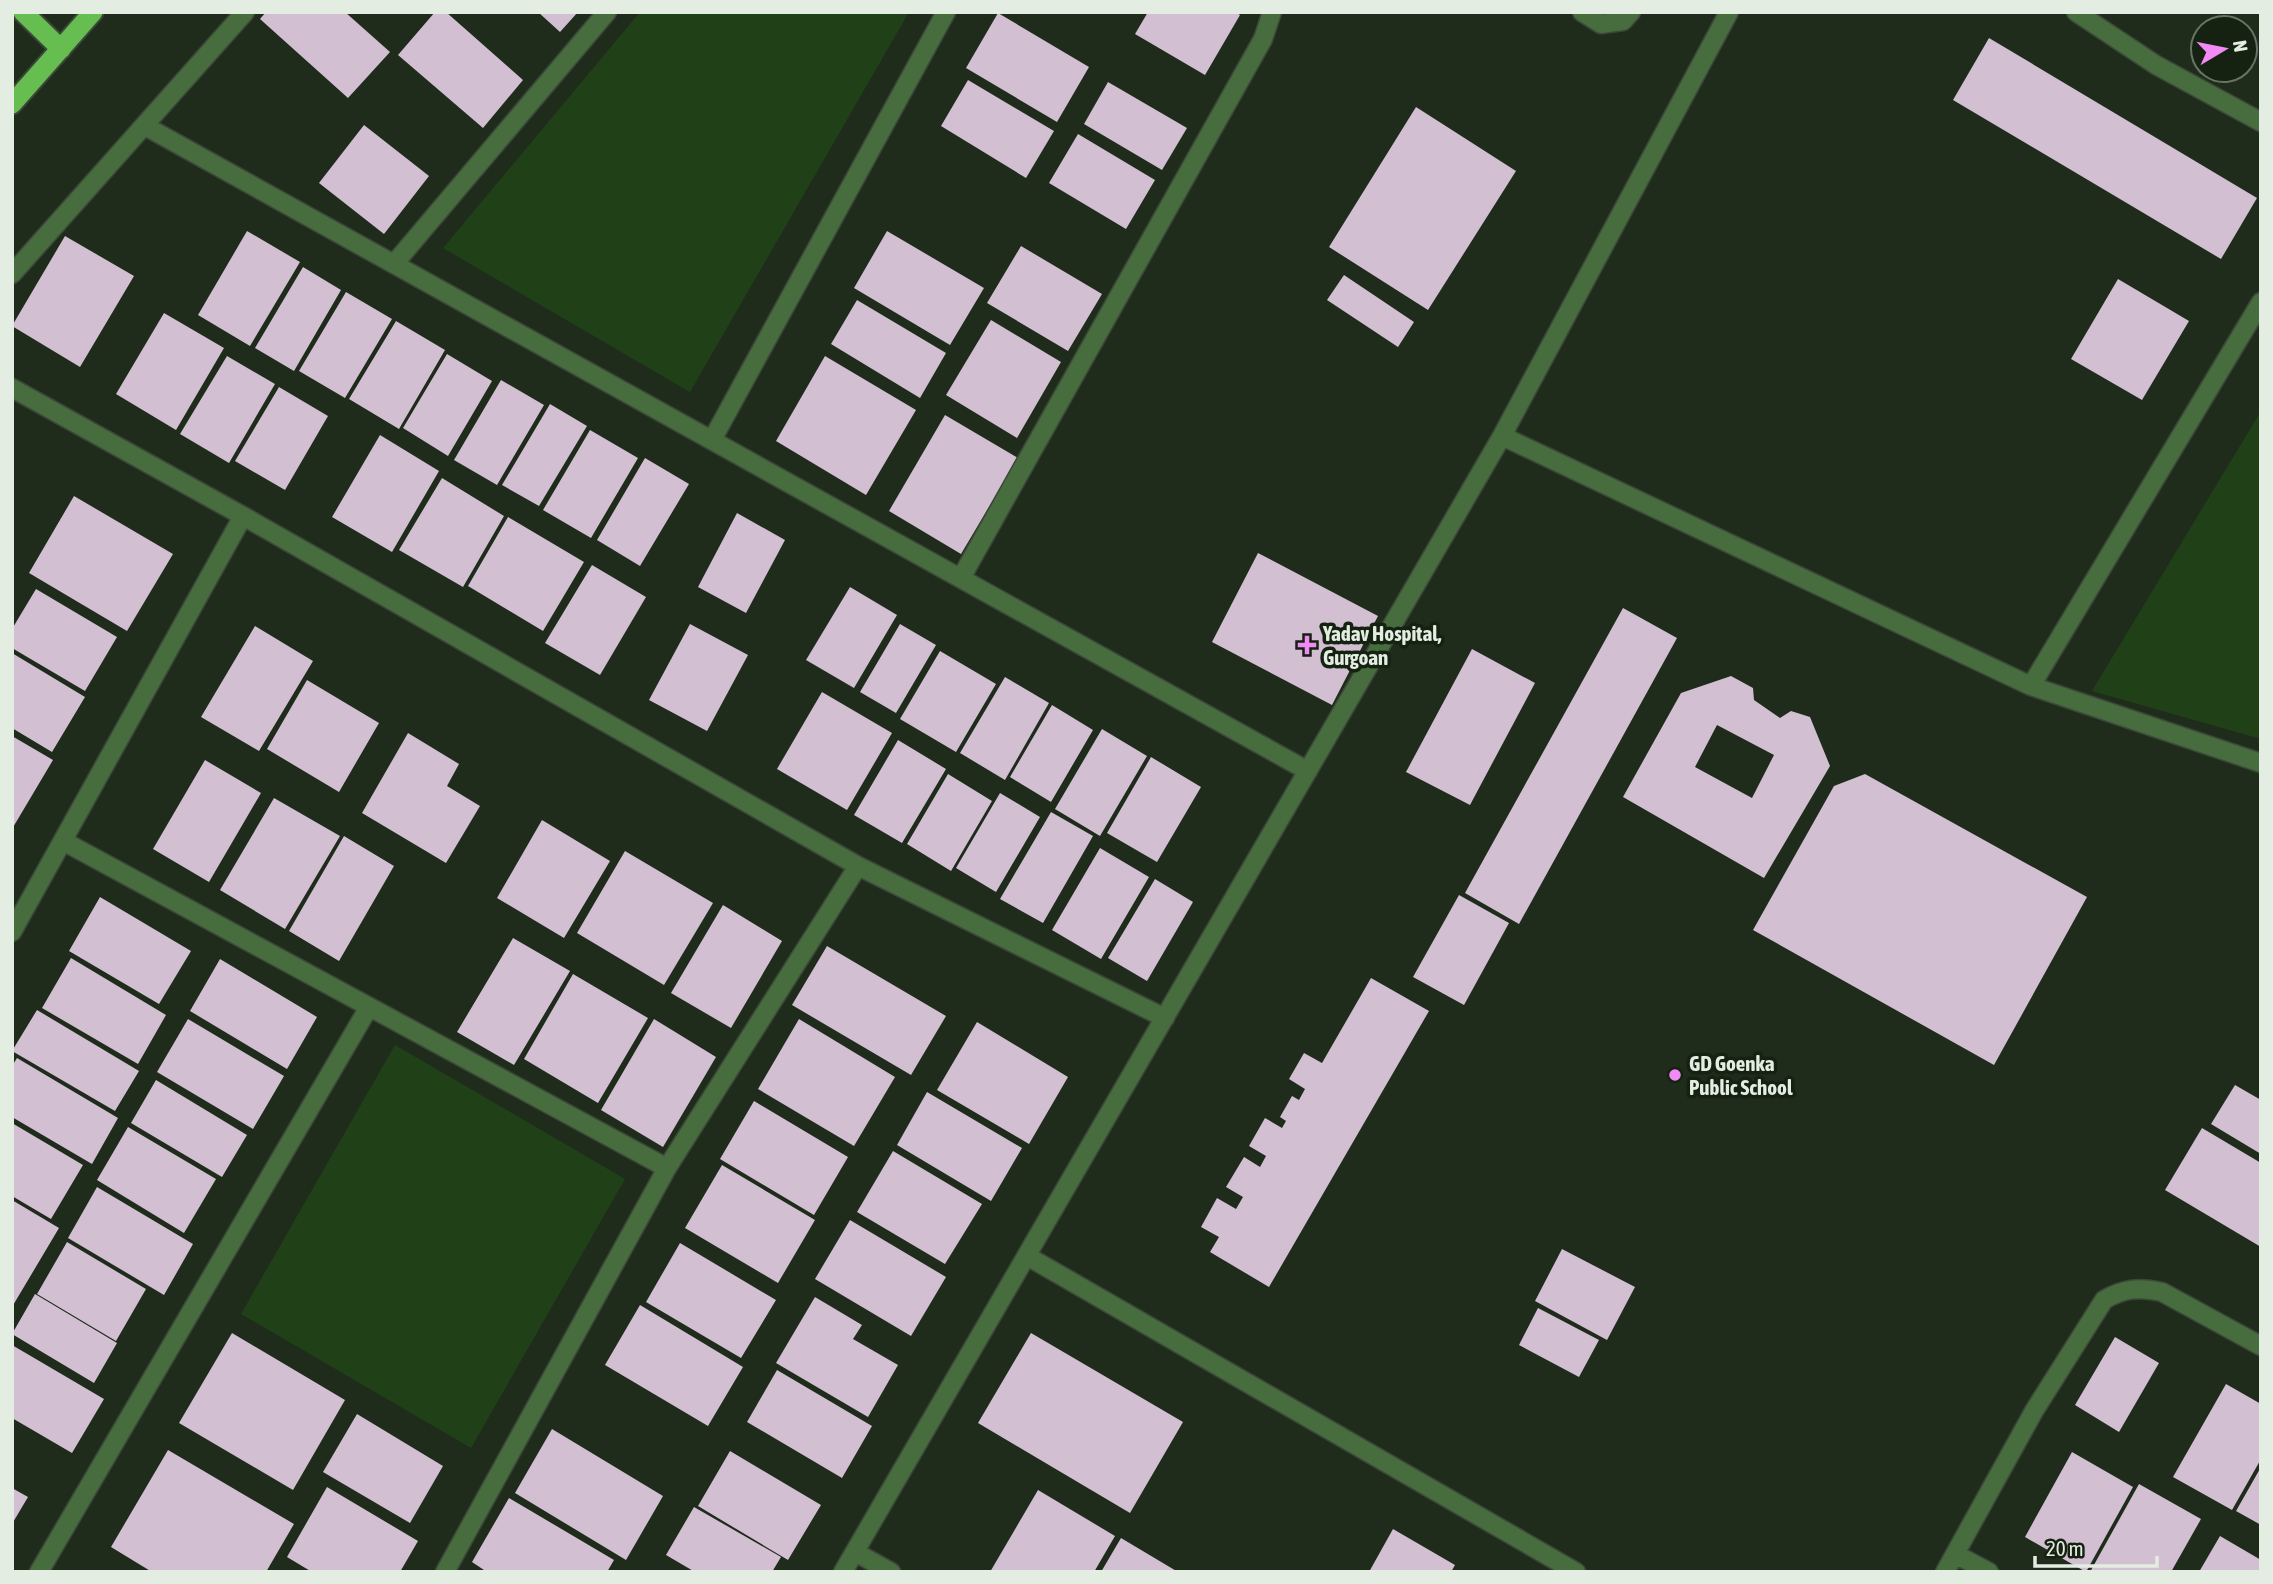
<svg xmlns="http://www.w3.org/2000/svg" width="2273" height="1584" font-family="'Asap Condensed',sans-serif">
	<rect width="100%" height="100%" fill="#1f2c1c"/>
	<path fill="#204118" d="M640,12H909L690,392L443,248Z
		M2261,411V739L2092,691Z
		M395,1045L625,1179L471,1448L241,1314Z"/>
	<path fill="#d2bfd2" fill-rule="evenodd" d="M266,12H345L390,52L348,98L260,19Z
		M435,12H446L523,80L483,128L398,55Z
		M538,12H578L560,32Z
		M1148,12H1236L1240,15L1205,75L1135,34Z
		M998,13L1089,67L1057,122L966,68Z
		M1989,38L2257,198L2221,259L1953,100Z
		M968,80L1054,131L1026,178L941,126Z
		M1108,82L1187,128L1162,170L1084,124Z
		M1416,107L1516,171L1428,310L1329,247Z
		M364,125L429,176L384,234L319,183Z
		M1078,134L1155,180L1126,229L1049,183Z
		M247,231L300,262L250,346L198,315Z
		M887,231L984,288L950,345L854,288Z
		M65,236L134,276L80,367L12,326Z
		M1021,246L1102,294L1068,351L987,303Z
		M303,267L341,290L294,371L255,348Z
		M1344,275L1414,322L1398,347L1327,300Z
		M2118,279L2189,321L2142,400L2071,359Z
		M346,292L392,319L345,398L299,371Z
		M857,300L946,353L920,398L831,344Z
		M164,313L224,348L176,430L116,394Z
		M991,320L1061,362L1017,438L946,395Z
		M396,321L445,350L399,429L349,399Z
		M447,354L492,381L448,456L403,428Z
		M227,356L275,384L229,463L180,434Z
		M825,356L916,410L866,495L776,441Z
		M501,380L544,405L497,485L454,460Z
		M279,387L328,416L285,490L235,461Z
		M550,404L587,426L539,506L502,485Z
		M945,415L1018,458L961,554L889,511Z
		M590,430L638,458L591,538L543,510Z
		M380,435L439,471L392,552L332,517Z
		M645,458L689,484L640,566L597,540Z
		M442,478L504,516L463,587L399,550Z
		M74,496L173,554L127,631L29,573Z
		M737,513L785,540L746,613L698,587Z
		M508,517L584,562L543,631L468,586Z
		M1258,553L1378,616L1332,705L1212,642Z
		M592,565L646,597L600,675L545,643Z
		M850,587L897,615L854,688L806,660Z
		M36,589L117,637L85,691L12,648V629Z
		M1623,608L1677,638L1519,924L1465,893Z
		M690,624L748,655L707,731L649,700Z
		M900,624L936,645L896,713L860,692Z
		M255,626L313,661L259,751L201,717Z
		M1472,649L1535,683L1470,805L1406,772Z
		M940,651L996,684L956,752L900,719Z
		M12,653L85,697L52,752L12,728Z
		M1731,676L1753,688L1754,700L1780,718L1791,711L1810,717L1830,766L1764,878L1623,797L1681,693ZM1717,725L1774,755L1752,798L1695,767Z
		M1005,677L1049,703L1005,780L960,753Z
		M307,680L379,723L339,792L267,749Z
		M822,692L892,733L847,810L777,769Z
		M1052,705L1093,730L1051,802L1010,777Z
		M1102,729L1147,756L1100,836L1055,809Z
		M408,733L459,764L447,786L480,806L446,863L362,813Z
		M12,736L53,760L12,829Z
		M898,740L946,769L902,843L854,815Z
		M1151,757L1201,787L1157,862L1107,833Z
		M205,760L261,793L209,882L153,849Z
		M948,774L992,801L951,871L907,844Z
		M1865,774L2087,897L1994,1065L1753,930L1834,786Z
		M1000,793L1040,817L996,892L956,868Z
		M274,798L340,836L285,929L220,890Z
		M1051,812L1093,836L1043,923L1000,899Z
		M542,820L610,861L564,938L497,898Z
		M344,836L394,866L339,961L289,931Z
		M1100,848L1149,877L1101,959L1052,930Z
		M625,851L713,903L664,985L577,933Z
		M1155,879L1193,902L1147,981L1108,958Z
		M1459,895L1509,923L1464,1005L1413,977Z
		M100,897L191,951L159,1004L69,951Z
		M723,905L782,941L731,1028L671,993Z
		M513,938L570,971L514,1065L457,1032Z
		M827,946L946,1016L911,1075L792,1005Z
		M71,958L166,1015L138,1064L42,1008Z
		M220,959L317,1017L287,1069L190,1011Z
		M573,974L648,1018L598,1103L524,1059Z
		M1371,978L1429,1011L1269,1287L1210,1252L1219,1237L1201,1227L1217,1198L1236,1209L1243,1197L1226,1187L1244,1157L1260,1167L1266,1156L1249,1146L1265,1118L1282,1128L1286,1121L1280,1117L1292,1096L1299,1100L1305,1089L1289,1079L1304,1053L1322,1063Z
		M37,1010L139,1071L115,1111L12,1051Z
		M188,1019L284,1076L253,1129L157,1072Z
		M654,1019L716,1057L663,1147L601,1110Z
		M799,1019L895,1077L854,1146L758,1089Z
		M977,1022L1068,1077L1029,1144L937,1090Z
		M17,1058L118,1118L92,1164L12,1117V1066Z
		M156,1080L247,1135L222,1177L131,1123Z
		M2235,1085L2261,1100V1154L2211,1124Z
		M927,1092L1022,1148L991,1201L897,1145Z
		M754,1101L848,1157L814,1215L720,1159Z
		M12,1123L83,1165L51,1219L12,1196Z
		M128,1127L216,1179L184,1233L97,1180Z
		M2202,1128L2261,1163V1247L2165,1190Z
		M893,1151L982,1204L945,1264L857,1212Z
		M722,1165L815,1220L778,1283L685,1228Z
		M97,1187L193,1244L164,1295L68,1238Z
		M12,1200L59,1228L12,1307Z
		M850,1220L946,1277L911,1336L815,1279Z
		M67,1242L146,1289L116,1341L37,1294Z
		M680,1243L776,1300L741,1358L646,1302Z
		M1562,1249L1635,1287L1607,1340L1535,1301Z
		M35,1294L117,1343L94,1383L12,1334Z
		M815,1297L862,1325L853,1339L898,1365L868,1417L776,1363Z
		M640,1305L743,1367L708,1426L605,1365Z
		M1538,1308L1599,1340L1579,1377L1519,1345Z
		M232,1333L345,1400L293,1490L179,1423Z
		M1031,1333L1183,1422L1130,1513L978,1423Z
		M2115,1337L2159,1363L2119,1432L2075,1405Z
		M12,1345L104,1399L72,1453L12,1418Z
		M777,1370L872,1426L842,1478L747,1422Z
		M2226,1384L2261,1404V1459L2232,1510L2173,1477Z
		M357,1414L443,1466L410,1523L323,1472Z
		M552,1429L663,1496L626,1560L515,1493Z
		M168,1450L294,1524L266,1572H152L111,1547Z
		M730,1451L821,1505L788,1560L698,1506Z
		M2072,1452L2133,1487L2086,1572L2025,1537Z
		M2261,1467V1525L2236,1511Z
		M2139,1484L2201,1519L2171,1572H2090Z
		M327,1487L418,1541L400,1572H312L287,1557Z
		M12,1488L28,1497L12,1524Z
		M1038,1490L1115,1536L1094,1572H990Z
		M509,1498L614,1560L607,1572H487L472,1562Z
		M694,1507L781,1557L772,1572H695L666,1555Z
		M1393,1529L1455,1565L1451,1572H1369Z
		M2220,1536L2261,1560V1572H2199Z
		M1121,1538L1178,1572H1101Z"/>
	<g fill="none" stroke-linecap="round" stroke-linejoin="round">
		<g stroke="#3b4738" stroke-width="21">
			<path id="minor" d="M1582,12L1601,24L1623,21L1631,12
				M2076,12L2156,65L2261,122
				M145,126L1308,771
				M394,264L607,12
				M12,274L245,12
				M12,388L243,516L858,866L1165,1018
				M1502,436L2031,686L2261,763
				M712,440L946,12
				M961,578L1263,39L1272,12
				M2031,686L2261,302
				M63,841L667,1168
				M12,932L243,516
				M1027,1256L1576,1572
				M855,1552L891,1572
				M1955,1554L1989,1572
				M39,1572L369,1007
				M445,1572L667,1168L858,866
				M843,1572L1502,436L1729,12
				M1945,1572L2034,1411L2104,1300C2124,1288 2140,1287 2162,1292L2261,1346"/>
		</g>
		<g stroke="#3b4738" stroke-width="23">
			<path id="trunk" d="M23,12L61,49
				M12,104L93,12"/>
		</g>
		<use href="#minor" stroke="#476c3e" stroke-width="18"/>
		<use href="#trunk" stroke="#66be50" stroke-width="19"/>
	</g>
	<g fill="#f18af4" stroke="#152212" stroke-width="2.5">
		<path d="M1303.5 634.5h7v7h7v7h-7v7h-7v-7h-7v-7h7z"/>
		<circle cx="1675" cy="1075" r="7"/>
	</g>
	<g text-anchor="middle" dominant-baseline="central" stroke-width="7" stroke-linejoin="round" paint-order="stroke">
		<g font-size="21" font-weight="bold" fill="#e4ede2" stroke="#152212" text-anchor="start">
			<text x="1323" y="633">Yadav Hospital,<tspan x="1323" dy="24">Gurgoan</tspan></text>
			<text x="1689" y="1063">GD Goenka<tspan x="1689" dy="24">Public School</tspan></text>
		</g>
	</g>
	<rect width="2273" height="1584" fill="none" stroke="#e4ede2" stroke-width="28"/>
	<g transform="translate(2224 49) rotate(80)"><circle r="33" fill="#152212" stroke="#687365" stroke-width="2"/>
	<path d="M0-5L12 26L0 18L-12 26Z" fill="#f18af4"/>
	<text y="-10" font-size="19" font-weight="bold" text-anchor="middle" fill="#e4ede2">N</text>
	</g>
	<path d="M2035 1556v10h122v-10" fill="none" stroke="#e4ede2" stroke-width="3.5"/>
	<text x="2046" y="1556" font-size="21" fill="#e4ede2" stroke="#152212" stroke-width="5" paint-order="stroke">20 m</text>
</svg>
